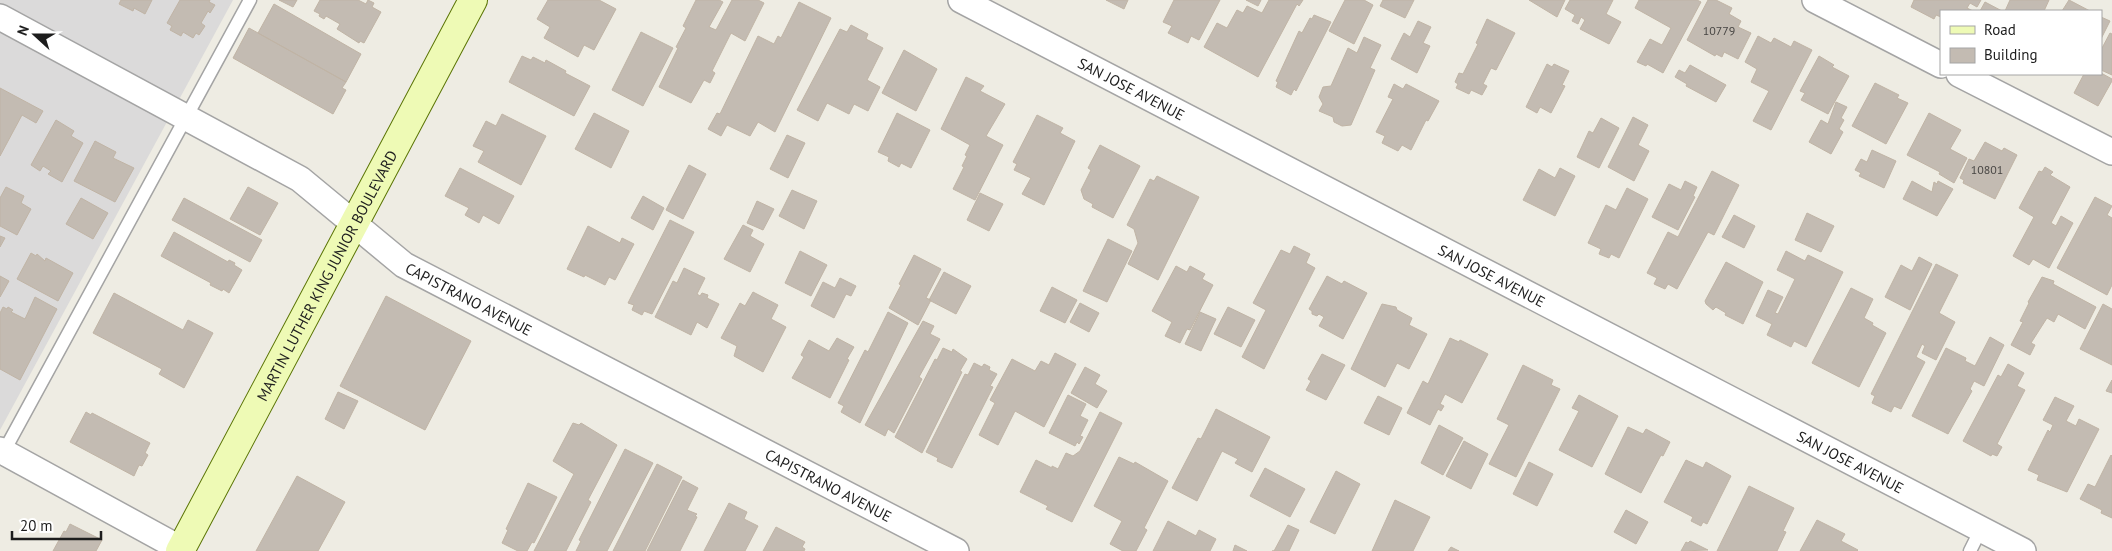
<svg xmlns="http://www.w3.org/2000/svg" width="2112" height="551" font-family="'PT Sans',sans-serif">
	<rect width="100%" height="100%" fill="#eeece3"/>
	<path fill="#dbdada" d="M0,0H233L0,430Z"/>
	<path fill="#c3bbb2" stroke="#c0b4a5" d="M121,0H152L145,14L134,8L133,11L119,4Z
		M180,0H210L209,2L215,5L210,13L208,11L201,23L205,26L199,35L196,33L193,38L183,32L181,36L170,30L172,26L167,23Z
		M279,0H297L293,7Z
		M320,0H358L366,4L368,0L374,3L372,7L381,12L364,43L360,41L359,43L337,29L340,24L326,16L324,19L319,16L320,14L314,11Z
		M548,0H599L616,9L594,50L584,45L578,57L544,38L550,27L537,19Z
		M696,0H719L723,2L709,27L716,30L732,0H758L764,3L745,41L731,33L712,71L715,73L710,83L704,80L691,103L659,87L678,48L676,47L686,28L683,26Z
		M1106,0H1128L1124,9Z
		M1174,0H1220L1199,40L1191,36L1188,43L1168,33L1172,26L1163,22Z
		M1246,0H1261L1258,6Z
		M1269,0H1303L1299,6L1297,4L1258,77L1204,47L1217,23L1227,28L1237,10L1243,13L1247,6L1262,13Z
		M1345,0H1364L1373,5L1354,44L1329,31Z
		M1383,0H1414L1405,18L1380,6Z
		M1529,0H1565L1557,17Z
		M1570,0H1613L1606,14L1621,22L1609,44L1580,29L1585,20L1581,17L1578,24L1572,21L1575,15L1565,9Z
		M1639,0H1697L1701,2L1663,73L1647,64L1646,66L1637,62L1650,39L1662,45L1671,28L1635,8Z
		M1708,0H1716L1732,8L1729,14L1741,21L1738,27L1751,33L1738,59L1724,52L1722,57L1716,54L1715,56L1687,40Z
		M1914,0H1981L1977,7L1970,3L1967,8L1973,11H1941V17L1936,15L1934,19L1911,7Z
		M2010,0H2049L2044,11H2005Z
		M2069,0L2090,11H2062Z
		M799,2L831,18L775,132L758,122L750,136L727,125L721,136L708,129L717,113L720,114L758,36L774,44L778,36L781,38Z
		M1985,2L2002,11H1980Z
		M274,4L361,54L346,82L258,33Z
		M1314,15L1331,22L1296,91L1294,89L1291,95L1276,87L1278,82L1276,81L1299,31L1302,33L1310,18L1312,19Z
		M2101,17L2110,21L2101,39Z
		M1487,19L1515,33L1496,70L1491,68L1483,84L1487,86L1482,95L1471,90L1469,94L1456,88L1458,84L1455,82L1459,73L1463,74L1478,44L1476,43Z
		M1418,21L1431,27L1423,43L1430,46L1417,73L1391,59L1404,33L1410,37Z
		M851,25L868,34L866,39L883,48L867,80L880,87L868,111L854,104L849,114L827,103L818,121L797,110L840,29L847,32Z
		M249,28L346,82L342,88L346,90L333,114L233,58Z
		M641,32L673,48L643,106L612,90Z
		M2110,33L2112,34V75L2101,70V50Z
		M1758,36L1771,43L1774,38L1791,47L1794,41L1812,50L1771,130L1753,121L1769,91L1751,82L1757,69L1745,62Z
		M1364,37L1381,45L1370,68L1375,70L1351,125L1342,126L1334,122L1333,117L1319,111L1323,104L1319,97L1323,87L1331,86L1348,48L1357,53Z
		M904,50L937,69L916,111L882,93Z
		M522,56L531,60L533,57L545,63L546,60L566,71L565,73L590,86L574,116L509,82Z
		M1819,56L1834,65L1832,67L1849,76L1828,114L1801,100L1805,93L1800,91Z
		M1547,64L1552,67L1554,64L1569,71L1562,85L1565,86L1551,113L1540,107L1537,113L1526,107Z
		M1690,65L1726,85L1716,102L1686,86L1687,84L1675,77L1679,70L1685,73Z
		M2101,73L2112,79V81L2098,106L2074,93L2084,74Z
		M966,77L984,86L980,91L1005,104L986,136L1003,145L975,200L953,189L964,167L962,166L967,156L965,155L970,145L941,129Z
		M1875,83L1899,95L1897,98L1908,103L1886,144L1852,126Z
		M1394,84L1403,89L1406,84L1439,101L1428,121L1426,120L1411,150L1402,145L1398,151L1382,143L1385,136L1376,132L1393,99L1388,97Z
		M0,88L43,111L36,123L22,115L0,156Z
		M1836,102L1847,107L1841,118L1844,120L1839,129L1843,132L1831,154L1809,142L1821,120L1828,124Z
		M594,113L629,131L611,168L575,149Z
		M897,113L930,130L911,168L901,163L899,167L888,161L889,157L878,152Z
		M1929,113L1961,130L1950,149L1967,158L1954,183L1939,174L1940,172L1907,155Z
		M502,114L546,136L521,185L478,162L484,151L473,146L486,121L496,126Z
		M1037,115L1063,128L1060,133L1075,141L1044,205L1022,194L1031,178L1014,170L1017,164L1013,162Z
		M1633,117L1648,125L1638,145L1649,151L1634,181L1608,167Z
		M1601,118L1619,128L1599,168L1577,157L1589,131L1593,133Z
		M56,120L74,131L71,136L83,143L62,182L48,174L51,171L43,166L40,171L31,165Z
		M787,135L805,143L788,178L770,169Z
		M95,141L116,152L113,158L134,168L115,202L74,181Z
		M1985,142L2002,151L2004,148L2017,155L1995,199L1963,183L1964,180L1960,178L1969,159L1974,161Z
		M1100,145L1140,166L1113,218L1092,207L1093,204L1084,199L1081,190L1091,170L1088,168Z
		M1872,150L1896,161L1884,188L1859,176L1861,173L1855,170L1861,159L1867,162Z
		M689,165L706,174L683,219L666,210Z
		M2045,167L2053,172L2050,175L2070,187L2051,223L2056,226L2061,216L2073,223L2049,268L2033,259L2029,265L2013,256L2034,217L2019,208L2039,171L2042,172Z
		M460,168L514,196L499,224L483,215L479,223L465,215L469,208L445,196Z
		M1560,168L1575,176L1555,216L1523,200L1539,169L1555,178Z
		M1712,171L1739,185L1714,235L1708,232L1677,289L1668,284L1665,289L1654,284L1657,278L1647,273L1668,232L1678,237Z
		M1157,176L1199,197L1158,280L1128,264L1138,243L1134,229L1127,225L1150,179L1154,181Z
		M1685,181L1697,187L1693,196L1695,197L1678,230L1652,217L1669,184L1681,190Z
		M1912,181L1932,192L1934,182L1937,184L1938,181L1953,189L1937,216L1903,199Z
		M6,187L24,196L21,203L31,209L17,235L0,226V198Z
		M248,187L278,203L260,235L230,219Z
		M1627,188L1648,199L1619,258L1611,254L1609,258L1599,254L1601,249L1588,243L1606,205L1616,210Z
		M792,190L817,201L804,229L779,216Z
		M980,193L1003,204L989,231L967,220Z
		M643,196L664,208L653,230L631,218Z
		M2095,197L2112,206L2107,215L2112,218V285L2107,295L2057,268Z
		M81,198L108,213L93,239L66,224Z
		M184,198L262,240L250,262L172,220Z
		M757,201L774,209L763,230L747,223Z
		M1807,213L1834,226L1821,252L1795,240Z
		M1734,215L1755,226L1744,248L1722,237Z
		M670,220L694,232L652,314L644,311L642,315L632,310L634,305L628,303Z
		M743,225L753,230L750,236L764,244L750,272L724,259Z
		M588,226L620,243L622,238L634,244L615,280L609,277L605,285L585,275L584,277L567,269Z
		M174,232L228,262L229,260L235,263L234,265L242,270L229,293L223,289L222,291L210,285L211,283L161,256Z
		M0,236L5,238L0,247Z
		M1108,239L1132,251L1107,302L1083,291Z
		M1294,246L1310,254L1306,263L1315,268L1264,369L1242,357L1266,310L1253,303L1281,250L1290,254Z
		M800,251L827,265L811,296L785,283Z
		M1786,251L1805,261L1808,255L1843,272L1806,347L1794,341L1791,347L1767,335L1772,324L1756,316L1768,290L1783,297L1775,313L1778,314L1795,279L1777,270Z
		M31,253L36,256L37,254L45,261L46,258L73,273L58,301L17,279Z
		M914,255L941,269L926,298L931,300L918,325L889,308L901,285L899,284Z
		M1919,257L1932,264L1910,310L1885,297L1901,265L1912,271Z
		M1726,262L1763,282L1743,324L1725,315L1726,313L1716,307L1713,310L1706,304L1705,301Z
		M1936,264L1958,275L1939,313L1955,322L1936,360L1922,353L1925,346L1922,344L1916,357L1925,362L1901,409L1894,406L1891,412L1872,403L1875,396L1871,394Z
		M1176,266L1187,272L1190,266L1205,274L1202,279L1213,285L1190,330L1187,329L1180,343L1165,336L1172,322L1152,311Z
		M684,268L705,278L697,294L700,296L702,293L708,295L707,298L719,304L707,328L697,322L691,335L655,317L673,281L677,283Z
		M944,272L971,286L956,314L929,300Z
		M0,276L9,281L0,297Z
		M1327,276L1342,284L1344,281L1367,293L1343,339L1319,326L1324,317L1319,314L1317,316L1312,314V311L1309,309Z
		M2042,277L2054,281L2053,284L2096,307L2085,329L2058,314L2054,322L2047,318L2031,343L2035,345L2030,355L2011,345L2023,322L2020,321L2029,303L2028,302Z
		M840,278L856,286L851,296L846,294L834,318L811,306L823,282L835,288Z
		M1052,287L1077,300L1065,323L1040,311Z
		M1851,288L1873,299L1864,318L1873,323L1872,325L1886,333L1859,387L1812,363Z
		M753,292L778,305L771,319L786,327L763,372L734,356L737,346L721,338L740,303L745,306Z
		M114,293L183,330L188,320L213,333L184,388L159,374L162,369L93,333Z
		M386,296L471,341L425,430L340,386Z
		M35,297L57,309L20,380L0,369V313L3,307L7,309L8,307L13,310L11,312L25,319Z
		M1080,303L1099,313L1089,332L1070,322Z
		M1382,304L1396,307L1397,310L1412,318L1409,325L1427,334L1409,369L1397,363L1385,387L1351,369Z
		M2103,304L2112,309V365L2080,349Z
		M1228,307L1255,320L1241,347L1214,334Z
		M888,312L908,323L860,423L841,412L844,406L838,403L865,350L868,352Z
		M1200,312L1216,319L1201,351L1185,344Z
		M923,321L934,326L930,334L940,339L919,377L922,379L894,433L888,429L885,436L865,425Z
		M1990,337L2004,345L1984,386L1974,381L1970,389L1972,391L1948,434L1912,416L1946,348L1966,358L1965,361L1975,366Z
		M837,338L854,347L847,359L849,360L830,398L792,378L804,357L801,355L809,340L829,351Z
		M1450,338L1459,342L1460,340L1488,354L1462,403L1445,394L1440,404L1444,406L1441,411L1438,409L1430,425L1407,413L1423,381L1428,384Z
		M943,348L952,352L953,349L967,359L960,371L962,372L922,453L895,437L935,359L937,360Z
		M1055,353L1076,364L1044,427L1015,411L998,445L979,435L995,403L990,400L1012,359L1035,371L1041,361L1049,365Z
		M1322,354L1345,365L1326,400L1306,390L1311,381L1308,379Z
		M974,363L982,367L984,364L990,367L989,370L997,374L990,386L993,387L952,468L937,461L938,458L926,452L965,374L968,375Z
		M2008,364L2024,373L2017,386L2025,390L1997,444L2002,447L1997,456L1992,454L1991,456L1963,441L1998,375L2001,377Z
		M1523,365L1553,380L1551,385L1560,389L1516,477L1489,464L1509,425L1497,419Z
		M1085,367L1100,375L1095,384L1107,391L1097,408L1071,393Z
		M2112,380V393L2106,391Z
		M338,392L358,401L344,429L325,419Z
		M1068,395L1086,404L1080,416L1088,420L1080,436L1083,437L1079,444L1077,442L1075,446L1049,433Z
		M1579,395L1618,416L1592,467L1559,450L1579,411L1572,408Z
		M1378,396L1402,408L1389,435L1364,423Z
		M2055,397L2074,406L2066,421L2076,426L2079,419L2099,429L2067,492L2037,480L2039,475L2028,470L2048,430L2050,432L2053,425L2043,420Z
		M1216,409L1270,437L1252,472L1235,463L1238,459L1222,451L1197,501L1172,488L1198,438L1201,439Z
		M86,412L91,415L92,413L150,443L145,453L148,455L142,466L139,465L134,476L70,442Z
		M1100,412L1122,423L1072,522L1046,509L1048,506L1020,492L1036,460L1052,468V466L1058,469L1066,453L1073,456L1080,451Z
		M573,423L579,425L581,423L617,445L588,500L591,502L566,551H534L574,474L553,461Z
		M1439,425L1463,438L1443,475L1421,463Z
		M1628,427L1643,434L1646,429L1670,442L1663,456L1661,455L1641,493L1605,474Z
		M1464,441L1488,454L1471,489L1446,476Z
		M625,449L653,463L607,551H576L581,541L579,540Z
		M2111,455L2112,456V518L2101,513L2102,510L2080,499L2088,484L2095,487Z
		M1119,457L1134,464L1135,462L1168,481L1144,528L1147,530L1136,551H1123L1110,544L1122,521L1094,506Z
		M1686,460L1703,468L1706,462L1731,476L1707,524L1703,522L1701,526L1691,521L1693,517L1664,502Z
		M1529,462L1553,474L1537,506L1513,494Z
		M657,464L682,477L645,551H613Z
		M1265,468L1305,489L1290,517L1250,496Z
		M1336,471L1360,484L1335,534L1310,522Z
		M297,476L345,502L318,551H256Z
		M683,480L698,488L687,510L697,514L695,516L697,517L680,551H647Z
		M528,483L557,497L534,543L532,542L527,551H518L502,543L508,530L506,529Z
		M1749,486L1794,508L1783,531L1786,532L1777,551H1717Z
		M1395,500L1430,517L1413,551H1372Z
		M729,503L747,512L744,519L758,526L745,551H704Z
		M1626,510L1648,522L1636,544L1614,532Z
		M1817,520L1845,534L1841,541L1858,550L1857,551H1800Z
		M1168,521L1196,536L1199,530L1216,539L1210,551H1153Z
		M70,524L102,540L96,551H53L64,531L66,532Z
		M1288,525L1299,530L1289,551H1272H1274Z
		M776,527L805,542L802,547L805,549L804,551H763Z
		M1690,541L1708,550L1681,551L1686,542L1688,543Z
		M1235,545L1247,551H1233Z
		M1451,547L1459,551H1448Z"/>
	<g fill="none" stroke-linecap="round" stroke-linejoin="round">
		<g stroke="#a4a4a4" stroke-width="15">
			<path id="service" d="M2,455L250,0
				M1970,551L1981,529"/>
		</g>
		<g stroke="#a4a4a4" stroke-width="28">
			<g id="minor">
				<path id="s1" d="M961,0L2023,551"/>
				<path d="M1815,0L1941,65"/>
				<path id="s2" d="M0,17L300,179L404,265L956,551"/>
				<path d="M1959,74L2112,152"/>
				<path d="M0,450L181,549"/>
			</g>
		</g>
		<g stroke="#5a7404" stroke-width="30">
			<g id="secondary">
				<path id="s3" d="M180,551L473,0"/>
			</g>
		</g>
		<use href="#service" stroke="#fff" stroke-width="12"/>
		<use href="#minor" stroke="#fff" stroke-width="25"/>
		<use href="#secondary" stroke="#eefab5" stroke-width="28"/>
	</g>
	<g text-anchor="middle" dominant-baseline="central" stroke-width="5" stroke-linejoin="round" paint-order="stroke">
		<g font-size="12" fill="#464442">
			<text x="1719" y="30">10779</text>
			<text x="1987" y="169">10801</text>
		</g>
		<g font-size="15" fill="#1d1d1d" stroke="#fff">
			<text stroke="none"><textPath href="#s1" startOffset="192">SAN JOSE AVENUE</textPath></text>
			<text stroke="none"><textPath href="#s3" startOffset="312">MARTIN LUTHER KING JUNIOR BOULEVARD</textPath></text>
			<text stroke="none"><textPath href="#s1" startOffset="598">SAN JOSE AVENUE</textPath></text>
			<text stroke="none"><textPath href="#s2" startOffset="549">CAPISTRANO AVENUE</textPath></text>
			<text stroke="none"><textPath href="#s1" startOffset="1002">SAN JOSE AVENUE</textPath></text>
			<text stroke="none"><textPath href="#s2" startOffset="954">CAPISTRANO AVENUE</textPath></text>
		</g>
	</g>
	<rect x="1940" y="10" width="162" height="65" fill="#ffffff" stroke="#a5a5a5"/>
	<rect x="1950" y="26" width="25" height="8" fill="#eefab5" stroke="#a5a5a5"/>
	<text x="1984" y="35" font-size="15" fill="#1d1d1d">Road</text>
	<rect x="1950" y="48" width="25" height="15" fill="#c3bbb2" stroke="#a5a5a5"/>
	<text x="1984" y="60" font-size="15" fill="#1d1d1d">Building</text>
	<g transform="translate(35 35) rotate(291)" stroke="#ffffff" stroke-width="4" paint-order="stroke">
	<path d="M0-4L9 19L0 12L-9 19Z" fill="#1d1d1d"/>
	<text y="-8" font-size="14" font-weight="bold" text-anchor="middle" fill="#1d1d1d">N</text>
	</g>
	<path d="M12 531v8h89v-8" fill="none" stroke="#1d1d1d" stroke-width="2.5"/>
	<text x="20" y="531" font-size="15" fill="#1d1d1d" stroke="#ffffff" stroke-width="4" paint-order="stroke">20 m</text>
</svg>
